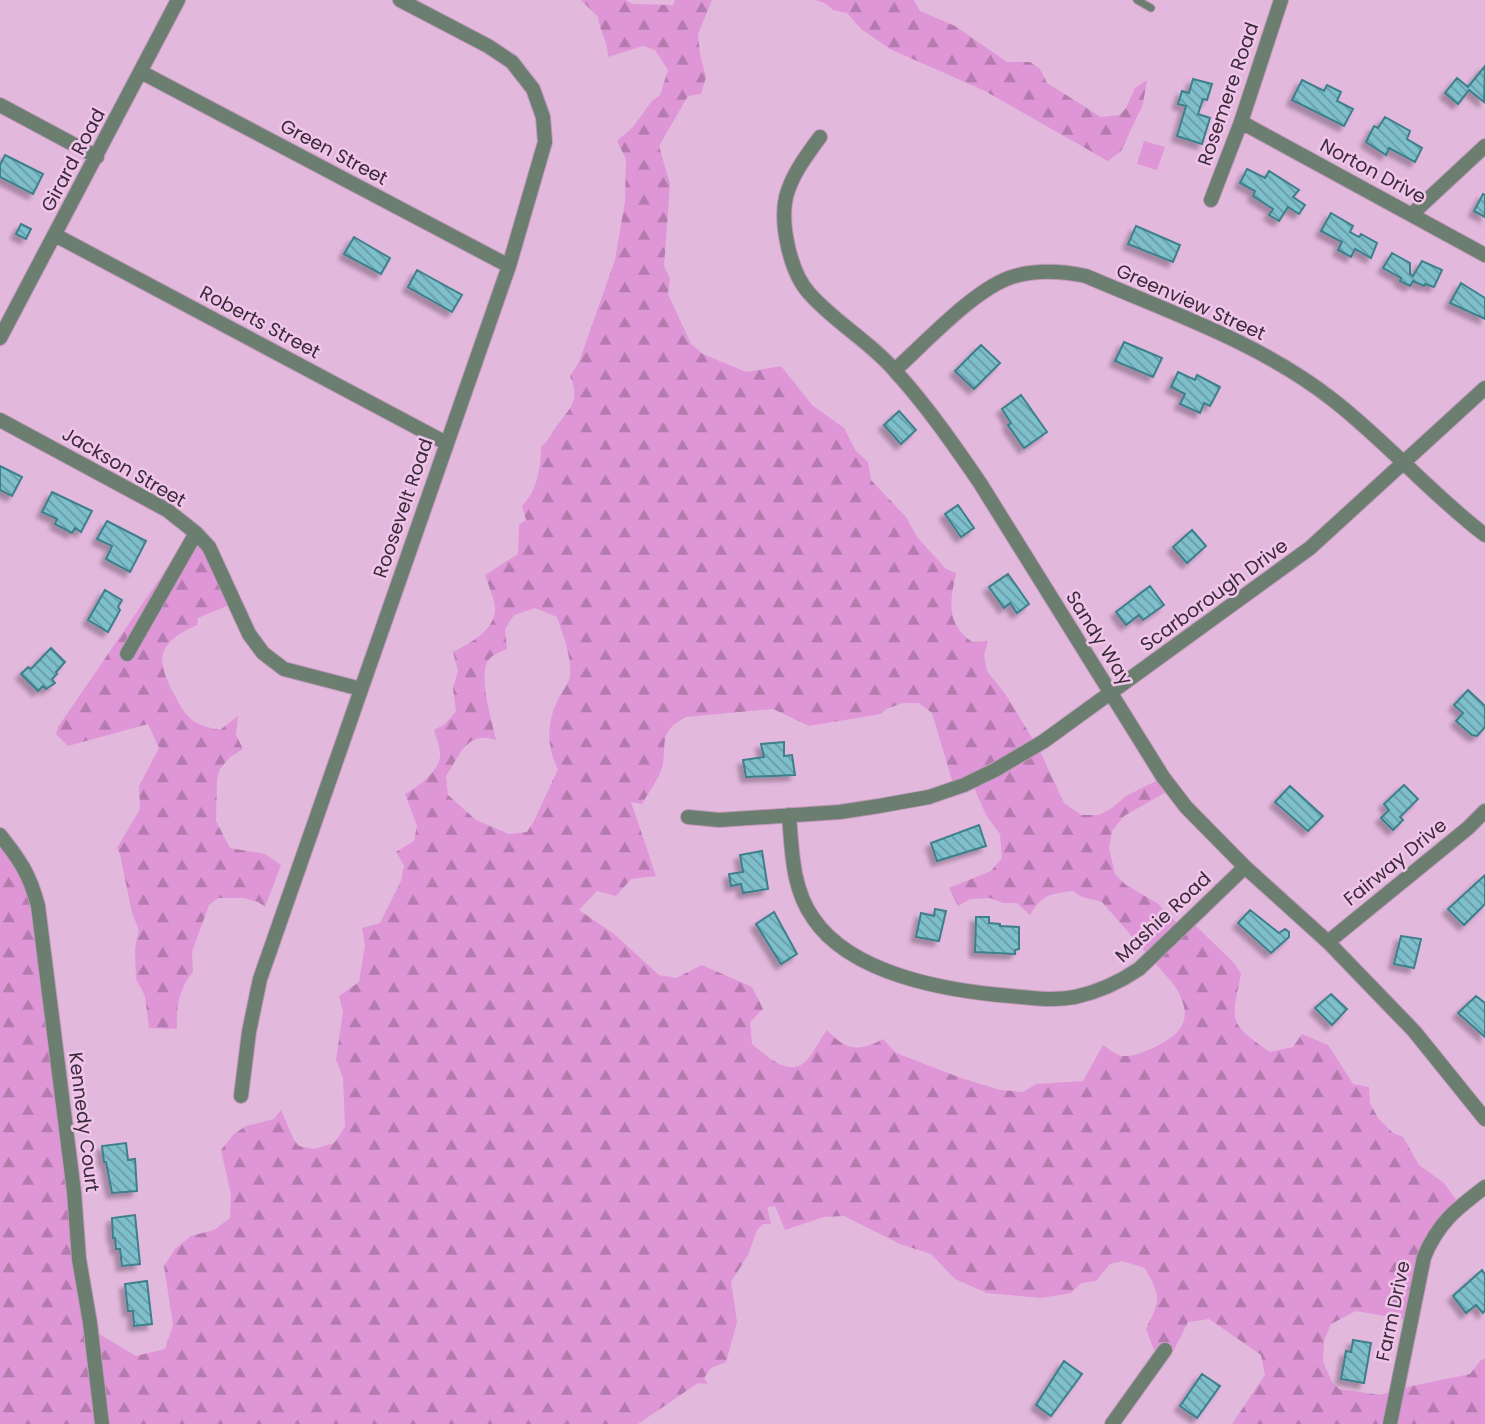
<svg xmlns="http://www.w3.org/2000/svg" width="1485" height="1424" font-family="Poppins,sans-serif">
	<defs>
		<pattern id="forest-firs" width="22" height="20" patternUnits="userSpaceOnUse" patternTransform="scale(1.75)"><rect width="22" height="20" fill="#de96d7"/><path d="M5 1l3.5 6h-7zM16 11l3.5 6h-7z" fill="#b57baf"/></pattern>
		<pattern id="building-back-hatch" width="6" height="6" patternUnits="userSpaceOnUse" patternTransform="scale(1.75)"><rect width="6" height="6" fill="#7dbfcb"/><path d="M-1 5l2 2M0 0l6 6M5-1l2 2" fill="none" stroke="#689ba6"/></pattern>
		<filter id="shadow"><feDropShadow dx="-5" dy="5" stdDeviation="2" flood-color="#0004"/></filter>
	</defs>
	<rect width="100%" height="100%" fill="#e3b8dd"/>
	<path fill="url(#forest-firs)" fill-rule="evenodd" d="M581,0H626L632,4L673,5L675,0H712L698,34L700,54L706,77L701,94L688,96L659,146L670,184L664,266L670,279L668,294L691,344L703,354L746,372L781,366L812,405L844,428L856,451L868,462L871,480L906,517L917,537L946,569L956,573C950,602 945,622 972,642L988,641L984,656L987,671L1006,695L1040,751L1064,803L1081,815H1099L1112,808L1126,796L1160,779L1168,791L1124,816L1112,831L1109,848L1115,874L1126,885L1157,903L1182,928L1194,924L1234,963L1241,974C1231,1022 1228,1023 1270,1052L1293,1047L1302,1034L1328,1045L1353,1084L1369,1087L1370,1103L1378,1118L1393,1133L1403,1137L1419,1165L1444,1183L1462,1208L1439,1234L1407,1320L1356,1311L1331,1324L1324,1341L1323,1361L1332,1382L1339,1389L1380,1395L1407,1387L1470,1374L1481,1360L1485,1359V1424H1232L1265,1375L1261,1355L1209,1319L1188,1322L1173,1352L1160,1365L1146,1329C1161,1298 1161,1298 1145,1268L1122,1261L1110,1264L1096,1281L1081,1283L1071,1293L1041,1298L987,1293L955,1279L931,1254L900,1244L844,1216L824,1217L785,1230L775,1206L767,1207L771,1224H763L757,1230L748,1255L731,1282L737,1322L726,1362L711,1368L704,1378L708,1384L698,1383L638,1424H0V833L28,892L80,1287L94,1331L136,1356L165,1349L173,1325L164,1266L175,1249L191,1236L214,1230L230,1218L231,1195L221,1150L234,1134L246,1126L274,1119L281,1110L294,1140L299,1146L314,1149L334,1143L345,1127L343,1078L336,1060L343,1012L339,996L359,982L365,945L362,928L380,923L401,881L404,865L396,852L414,841L417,826L405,794C419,786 442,770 440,752C439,745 436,737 434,730L445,724L456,711L453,688L458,671L453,652C469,644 495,630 495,609C495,599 488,585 485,575L518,554L519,525L526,520L522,506C537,491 541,468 541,447C549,440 552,432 558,424C572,406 580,400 570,376L579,362L615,260L625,201L626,159L617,141L633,127L651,102L660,95L668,70L655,50L643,46L608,57C608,41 600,33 598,17ZM535,608L557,617C563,634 572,658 570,676C569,683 561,693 558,700C547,721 546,748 558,769L534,821L527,832L509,834L476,820L448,795L446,776C460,755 467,730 496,740C492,721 478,677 488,661C491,655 501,652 507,649L505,629L514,615ZM903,703H919L932,713L954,787L972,783L986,815L1000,834L1002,858L991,871L949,888L958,906L970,899L990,898L1003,903H1017L1030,915C1043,894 1050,894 1073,891L1082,897L1102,902L1175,986C1193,1016 1186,1032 1155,1047C1145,1051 1134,1057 1123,1056C1116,1055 1109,1049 1103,1045L1083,1081L1036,1084L1023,1092L1000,1090L961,1078L896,1053L883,1039C859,1052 846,1051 827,1030C820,1039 816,1049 809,1058C791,1080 768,1057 752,1044L750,1022L763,1009L752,987L702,965L676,978L659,975L614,934L579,910L597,891L616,896L631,879L656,876L631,802L642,804C648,793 661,776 663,764C666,740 660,731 686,717L773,709L809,726L881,714L886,709Z
		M815,0H914L920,11L955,26L1007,62H1030L1040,69L1047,83L1101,117L1120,115L1126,108L1135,88L1147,80L1143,104L1121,151L1108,161L985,91L890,49L861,29L847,13L833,10L825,3Z
		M191,533L196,534L229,605L198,618L197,625C157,643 155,658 174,694C180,706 187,719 199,724C205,727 213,728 220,730L238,716L236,735L243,749L230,757L220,769L217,779L216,821L230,848L265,854L281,865L265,907L258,902L244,898H218L209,905L192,952L193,972C179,988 176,1008 177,1029L149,1028L145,996L136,979L135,948L139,930L132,913L120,854L117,848L140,809L139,786L159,748L148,724L68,746L56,734L58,727Z"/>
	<path fill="#de96d7" d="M1144,141L1165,147L1157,170L1137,164Z"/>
	<path fill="url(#building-back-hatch)" stroke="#3d7f8b" stroke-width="2" filter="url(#shadow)" d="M1485,66L1484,102L1469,90L1458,104L1445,93L1457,78L1468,87Z
		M1193,79L1212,84L1207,100L1203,99L1198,114L1210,118L1202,144L1177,136L1186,106L1178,104L1182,91L1189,93Z
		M1302,80L1324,91L1327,85L1341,92L1337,101L1353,109L1344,126L1292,100Z
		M1385,117L1410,131L1407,139L1422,148L1415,162L1389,148L1386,155L1366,142L1374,126L1378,128Z
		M5,155L43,174L33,194L0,177V165Z
		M1247,169L1265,178L1269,171L1299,190L1293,197L1305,205L1299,214L1288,207L1279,221L1269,215L1273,209L1253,196L1255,191L1240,183Z
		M1483,194L1485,195V217L1474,211Z
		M1331,213L1353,226L1350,232L1359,237L1361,234L1377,243L1371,258L1355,249L1351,257L1338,250L1342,242L1321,231Z
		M21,224L31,229L26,239L16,234Z
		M1136,226L1180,245L1173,262L1128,244Z
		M354,237L390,258L381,274L344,254Z
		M1392,253L1410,263V274L1413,276L1422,261L1442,270L1434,287L1425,284L1424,286L1413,281L1410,286L1400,281L1401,278L1383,268Z
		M417,270L462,295L452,312L408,287Z
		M1461,283L1485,298V319L1450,303Z
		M1124,342L1162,358L1153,377L1115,361Z
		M981,345L1000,363L974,389L955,371Z
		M1178,372L1195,380L1197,375L1220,387L1210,406L1204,403L1200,413L1180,404L1185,394L1171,387Z
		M1021,395L1047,432L1024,448L1008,425L1011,423L1002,409Z
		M899,411L916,430L901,444L884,425Z
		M0,466L22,477L12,496L0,490Z
		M52,492L92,511L81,532L75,528L72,533L55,524L57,519L42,512Z
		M958,505L974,528L961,537L945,514Z
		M107,521L146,541L130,572L106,559L112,546L97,539Z
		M1192,530L1206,546L1187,563L1173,547Z
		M1008,574L1029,604L1017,613L1010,603L1004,608L989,587Z
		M1150,586L1164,605L1143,620L1139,615L1126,625L1116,612Z
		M105,590L122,600L118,607L120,610L108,632L88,620Z
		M51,648L65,662L56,672L57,674L52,679L55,683L46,689L43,686L38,691L21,674L28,667L31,669Z
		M1468,690L1485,706V727L1477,736L1472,735L1456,721L1463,713L1454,705Z
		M784,742V756L792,755L795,775L746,777L743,760L764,757L761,744Z
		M1404,785L1418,799L1400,817L1403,820L1393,830L1381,818L1389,810L1384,804Z
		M1290,786L1323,816L1308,831L1275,802Z
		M979,825L986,846L937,861L931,843Z
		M762,851L768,889L743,893L741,884L731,886L729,874L743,872L740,855Z
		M1485,875V904L1464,925L1448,909Z
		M935,909L946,911L939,941L916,937L921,913L934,916Z
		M1250,910L1279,933L1285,929L1289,932V937L1271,953L1238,923Z
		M774,912L797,954L781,964L756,924Z
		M976,917H989V923L1000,924V926L1019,927V949L1015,950V954L975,952Z
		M1401,936L1421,939L1414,968L1394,964Z
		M1331,994L1347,1009L1332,1025L1315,1008Z
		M1476,996L1485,1003V1037L1458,1013Z
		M126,1143L128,1160L135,1159L137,1191L112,1193L106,1162H104L102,1146Z
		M135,1215L140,1264L122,1266L120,1249H116L115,1238H113L112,1218Z
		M1482,1270L1485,1274V1310L1483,1313L1476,1305L1466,1313L1453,1296Z
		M147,1281L152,1324L134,1326L133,1311H128L125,1284Z
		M1353,1340L1371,1343L1364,1383L1341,1379L1346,1351L1351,1352Z
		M1064,1361L1082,1374L1051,1416L1036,1405Z
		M1202,1374L1220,1386L1197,1418L1180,1406Z"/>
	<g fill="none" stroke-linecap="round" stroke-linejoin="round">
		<g stroke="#be99b9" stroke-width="9">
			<path id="lane" d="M1137,0L1151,8"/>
		</g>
		<g stroke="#be99b9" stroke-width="16">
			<path id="street" d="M141,72L509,266
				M0,105L97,157
				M1241,122L1485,255
				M820,137C807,155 792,174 786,197C780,224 790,272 809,293C834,322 871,342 896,372C927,406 954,445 980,483L1163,777L1186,807L1245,867L1328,942L1414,1031L1485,1119
				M1211,200L1241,122L1281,0
				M1412,214L1485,146
				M55,235L446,443
				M0,338L178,0
				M895,370C925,343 977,286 1015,276C1039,269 1062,271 1086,276C1169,312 1261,343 1333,400C1387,442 1431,494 1485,535
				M0,420L167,510L196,533L209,547L249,634L263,653L284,669L361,689
				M127,654L196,533
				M789,815C792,851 792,888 813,918C851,975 948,991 1011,996C1032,998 1054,1001 1075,997C1099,992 1118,983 1139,969L1245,867
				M688,817L719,820L840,812L879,806L929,797L964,785L995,770L1044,741L1310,548L1485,388
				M0,835C20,860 30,875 38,906L74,1192L79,1259L90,1323L102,1424
				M1328,942L1468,828L1485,811
				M241,1096L249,1032L260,979L509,266L545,142L543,117L533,89L512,62L488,46L400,0
				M1112,1424L1165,1350
				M1390,1424L1424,1257C1438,1223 1456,1209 1485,1187"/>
		</g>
		<use href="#lane" stroke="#6b7e6f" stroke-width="7"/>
		<use href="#street" stroke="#6b7e6f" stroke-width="14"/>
	</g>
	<g text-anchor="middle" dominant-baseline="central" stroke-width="5" stroke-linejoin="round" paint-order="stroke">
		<g font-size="19" fill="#3b2a39" stroke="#f0c5ea">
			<text transform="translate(1228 94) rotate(-71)">Rosemere Road</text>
			<text transform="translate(334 152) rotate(28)">Green Street</text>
			<text transform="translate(73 160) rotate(-62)">Girard Road</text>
			<text transform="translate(1373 171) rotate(28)">Norton Drive</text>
			<text transform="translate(1191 302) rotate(24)">Greenview Street</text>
			<text transform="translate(260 322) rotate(28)">Roberts Street</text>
			<text transform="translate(124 467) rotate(30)">Jackson Street</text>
			<text transform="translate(403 508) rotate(-71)">Roosevelt Road</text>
			<text transform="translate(1214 595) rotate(-36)">Scarborough Drive</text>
			<text transform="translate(1099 638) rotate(58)">Sandy Way</text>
			<text transform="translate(1395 862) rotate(-39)">Fairway Drive</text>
			<text transform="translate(1163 917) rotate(-43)">Mashie Road</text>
			<text transform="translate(84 1122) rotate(83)">Kennedy Court</text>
			<text transform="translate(1393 1311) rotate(-78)">Farm Drive</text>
		</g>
	</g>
</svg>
